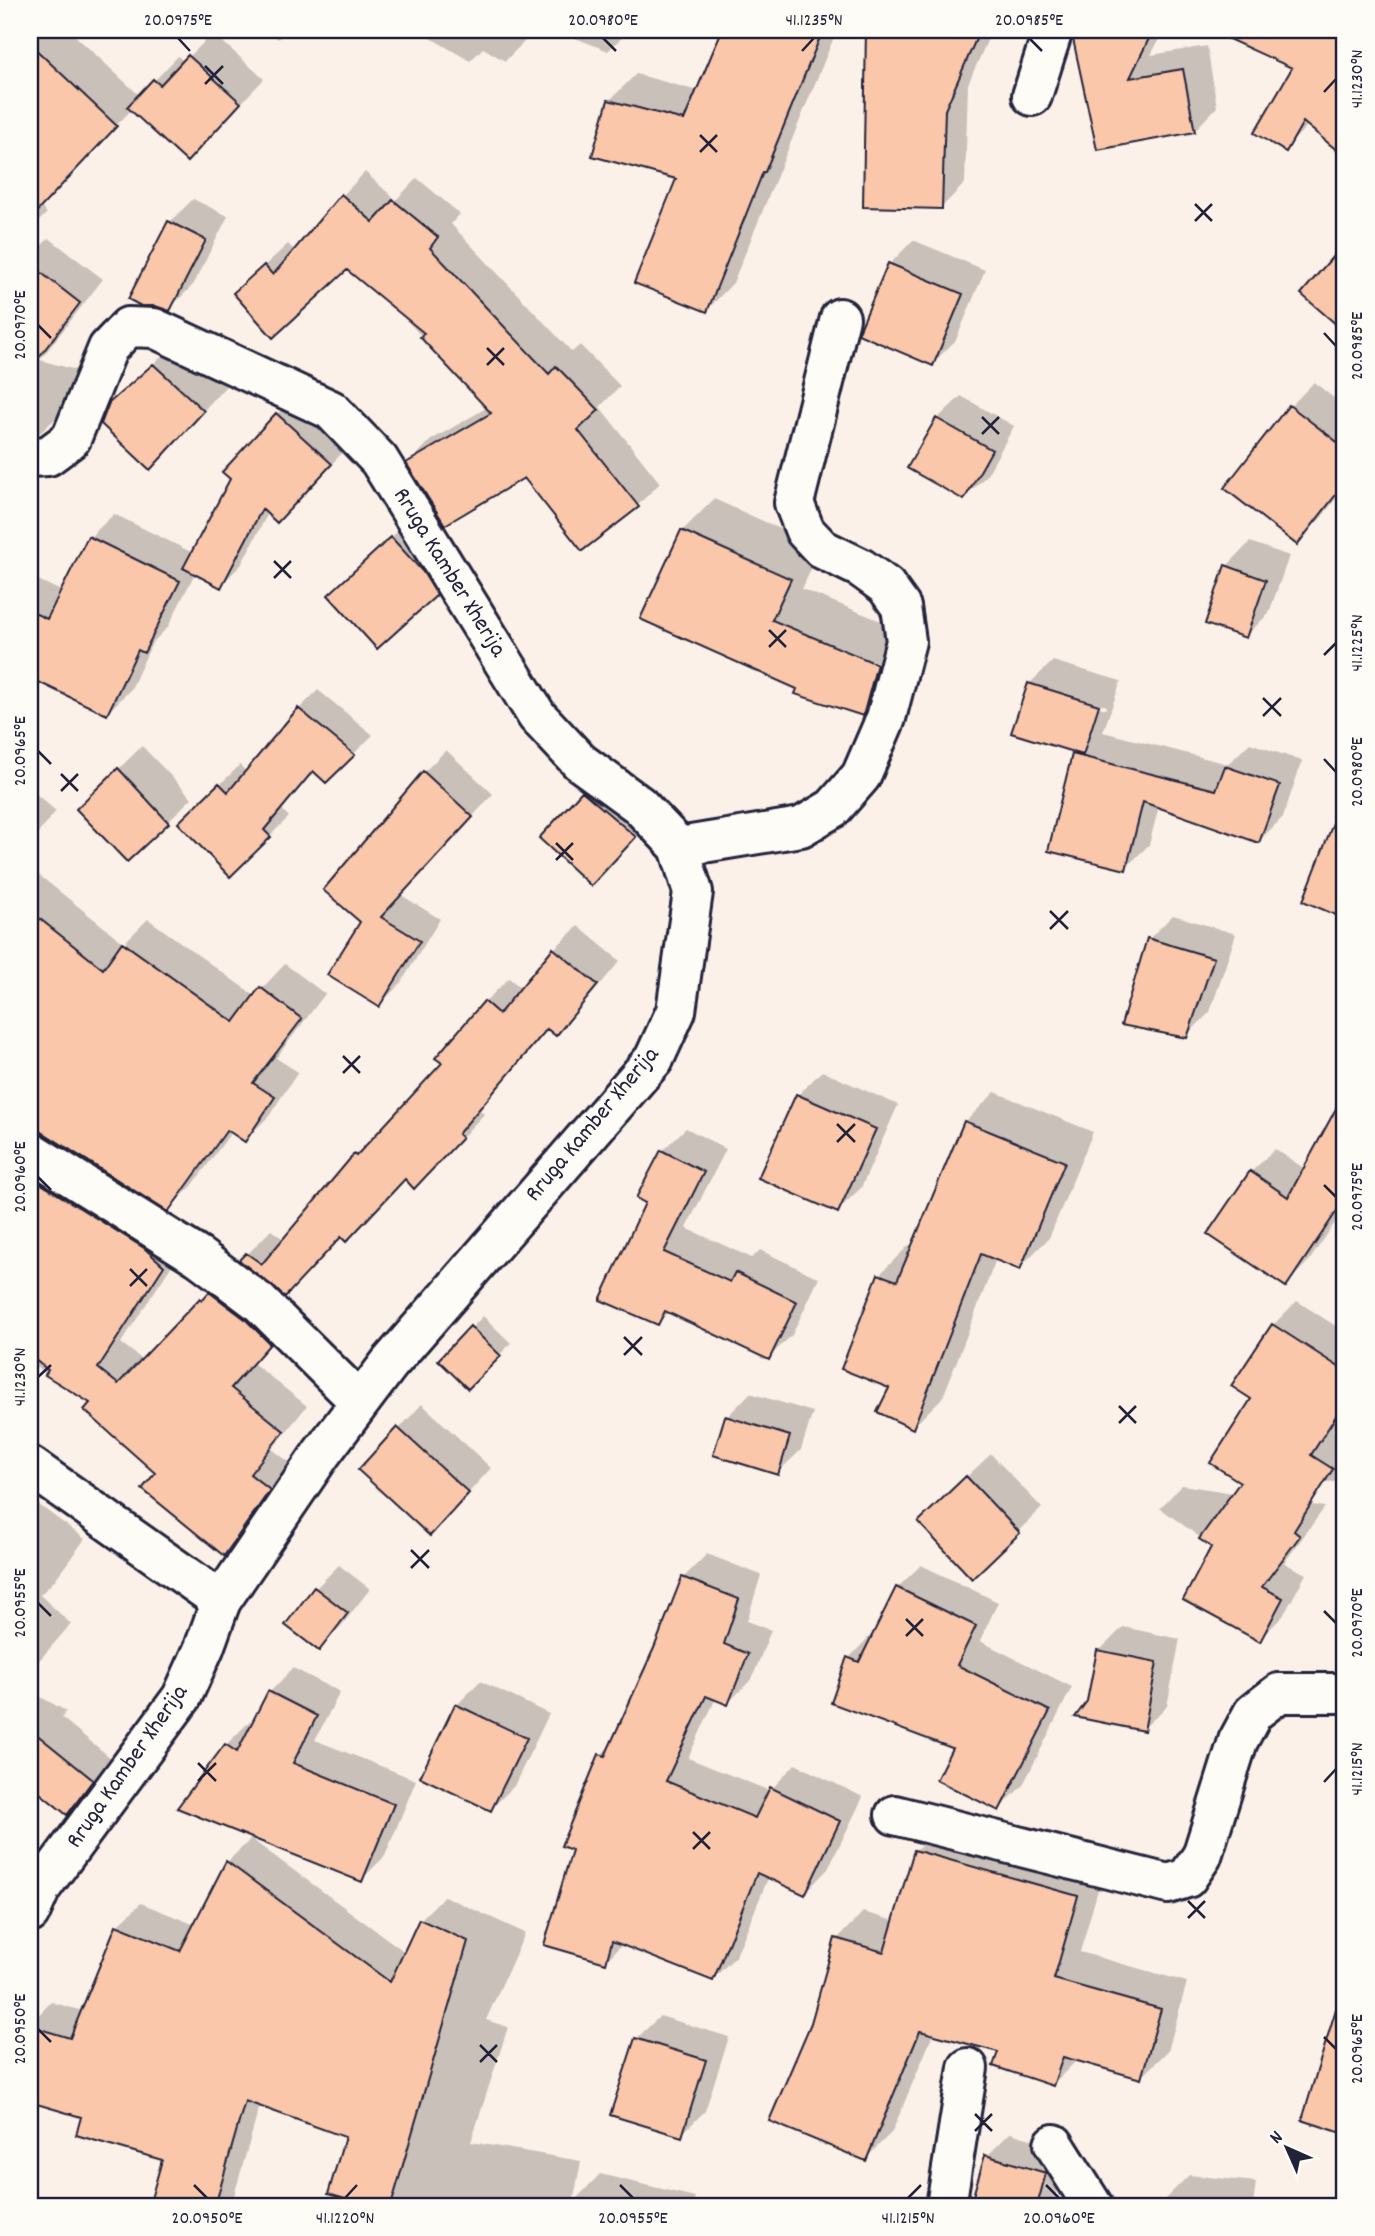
<svg xmlns="http://www.w3.org/2000/svg" width="1375" height="2236" font-family="Dekko,sans-serif">
	<rect width="100%" height="100%" fill="#fcf1e8"/>
	<filter id="ink" filterUnits="userSpaceOnUse"><feTurbulence type="fractalNoise" baseFrequency=".0143" numOctaves="2"/><feDisplacementMap in="SourceGraphic" scale="14" xChannelSelector="R" yChannelSelector="G"/><feConvolveMatrix kernelMatrix="1 2 1 2 8 2 1 2 1" color-interpolation-filters="sRGB"/></filter>
	<g filter="url(#ink)">
		<path fill="#0003" fill-rule="evenodd" d="M33,30H69L140,96L178,56L184,62L213,33L264,79L210,136L132,109L40,207L47,213L30,230V33Z
			M269,30H287L278,39Z
			M417,30H533L528,38L505,61L483,48L470,61Z
			M555,30H630L608,51Z
			M764,30H837L733,283L707,310L678,177L609,101L636,74L698,91L756,49Z
			M907,30H992L968,84L965,183L942,207L867,83Z
			M1081,30H1164L1151,55L1207,46L1217,107L1194,131L1075,40Z
			M1280,30H1345V155L1309,124L1285,149L1295,67L1268,55Z
			M365,172L396,200L417,178L460,214L451,224L572,352L580,345L620,386L600,407L660,483L638,505L582,549L524,475L409,463L431,440L488,407L395,308L347,267L235,293L288,244L295,251L343,195Z
			M193,199L228,216L193,285L169,309V223Z
			M49,238L103,279L40,360L87,373L76,399L40,433H30V257Z
			M913,240L985,270L956,340L933,363L890,264Z
			M178,342L226,386L173,444L135,380Z
			M1314,382L1345,407V487L1320,519L1297,542L1227,488L1291,406Z
			M298,394L351,443L298,501L268,513L241,565L220,586L195,573L168,627L152,643L131,689L107,713L30,676V576L63,592L90,537L114,514L193,553L277,414Z
			M961,396L1014,426L987,475L964,498L937,419Z
			M714,499L821,547L802,589L908,632L894,683L862,714L682,531Z
			M415,515L459,570L435,594L330,595Z
			M1250,542L1289,556L1269,613L1246,636L1227,566Z
			M1053,661L1121,681L1103,732L1228,764L1250,743L1302,761L1283,817L1259,841L1159,806L1149,845L1125,868L1051,849L1074,754L1077,752L1029,684ZM1041,686L1107,706L1106,709L1041,689Z
			M318,690L373,735L326,781L315,770L282,809L289,817L230,875L180,823L240,765L247,773L299,709Z
			M142,746L192,798L128,860L78,809Z
			M446,750L493,794L401,895L440,919L401,983L379,1005L362,921L424,772Z
			M607,768L658,813L614,860L542,838Z
			M30,789L56,811L30,843Z
			M30,868L124,943L148,919L255,996L285,964L325,994L276,1058L298,1072L269,1116L245,1140L232,1131L192,1186L168,1210L42,1131L32,1128L34,1136L187,1242L121,1343L143,1360L225,1275L293,1319L253,1363L307,1406L272,1449L293,1465L248,1529L224,1553L157,1473L92,1403L30,1363V1055L40,1044L132,1072L30,991Z
			M1173,915L1236,934L1210,1012L1186,1036L1123,1024L1149,939Z
			M578,926L620,961L579,1010L556,1034L549,1028L480,1110L484,1114L438,1163L405,1178L342,1236L285,1295L242,1260L271,1230L285,1240L356,1156L444,1063L438,1058L485,1002L509,978L522,989L554,949Z
			M822,1071L898,1105L861,1188L837,1211L761,1177L798,1095Z
			M995,1092L1093,1132L1049,1238L1019,1268L996,1259L943,1397L913,1427L892,1387L879,1275L909,1245L914,1246L965,1122Z
			M1345,1097V1208L1309,1261L1286,1284L1251,1172L1275,1149L1305,1169Z
			M686,1128L726,1149L686,1228L752,1258L760,1250L819,1278L792,1335L768,1358L670,1311L658,1323L648,1202L662,1151Z
			M1297,1301L1345,1332V1413L1333,1431L1345,1439V1482L1269,1481L1267,1498L1325,1507L1284,1563L1306,1574L1283,1616L1259,1640L1213,1547L1160,1508L1182,1485L1234,1493L1243,1481L1254,1399L1234,1386L1273,1325Z
			M483,1316L511,1343L468,1387L441,1360Z
			M750,1393L813,1412L801,1450L777,1473L727,1417Z
			M422,1404L491,1468L453,1510L361,1470Z
			M991,1454L1042,1508L972,1576L944,1498Z
			M30,1467L46,1480L31,1499L85,1539L54,1581L40,1595L71,1624L30,1671Z
			M707,1554L761,1575L747,1621L771,1630L752,1679L728,1703L716,1698L688,1758L770,1791L795,1764L863,1797L828,1869L805,1893L769,1876L736,1956L713,1979L623,1943L606,1961L601,1755L613,1742L656,1648L683,1578Z
			M339,1565L370,1589L342,1625L319,1649L287,1624L316,1588Z
			M921,1565L998,1602L980,1641L1072,1687L1023,1785L999,1809L954,1747L849,1658L872,1634L874,1635L897,1588Z
			M1123,1627L1180,1639L1167,1706L1143,1729L1089,1702L1099,1651Z
			M293,1668L340,1692L315,1740L416,1780L385,1856L361,1880L226,1745L250,1721L253,1724L270,1692Z
			M480,1681L549,1714L514,1786L491,1809L457,1705Z
			M30,1691L66,1711L62,1718L112,1759L88,1793L67,1813L30,1783Z
			M942,1824L1104,1869L1080,1952L1187,1982L1168,2051L1141,2077L1078,2059L1053,2084L1000,2051L934,2032L892,2132L865,2159L812,2023L837,1939L863,1912L895,1921L915,1851Z
			M251,1839L405,1952L420,1920L444,1896L525,1933L486,2020L508,2027L471,2142L581,2161L574,2198L566,2206H356L357,2201L347,2136L260,2105L231,2206H150L164,2159L83,2116L30,2100V2024L51,2002L83,2011L117,1926L141,1903L195,1925L227,1862Z
			M660,2016L729,2037L705,2111L681,2135L636,2039Z
			M1345,2031V2132L1304,2119L1324,2052Z
			M1010,2133L1069,2150L1053,2206H972L987,2156Z
			M600,2174L695,2197L692,2206H575L577,2198Z
			M1189,2175L1256,2182L1253,2206H1165V2199Z"/>
		<path fill="#fac7aa" stroke="#22223b" stroke-width="2" d="M722,30H823L765,172H763L707,312L634,283L676,179L592,156L608,100L684,120Z
			M866,30H980L945,110L942,209L863,207Z
			M1074,30H1153L1130,78L1183,69L1195,132L1097,150L1073,39Z
			M1209,30H1345V157L1303,122L1286,152L1254,133L1292,68Z
			M30,44L117,126L30,219Z
			M188,55L241,103L187,162L127,107L153,79L160,85Z
			M341,194L373,222L393,200L438,237L430,248L549,374L556,366L599,410L578,430L639,507L582,551L524,478L445,525L406,463L491,413L420,337L424,333L347,270L273,338L233,293L264,265L273,275Z
			M168,221L206,240L170,311L155,306H141L128,299Z
			M1345,242V332L1301,294Z
			M888,263L963,294L933,366L858,334Z
			M30,264L80,303L30,369Z
			M153,364L204,411L150,470L101,424L109,403Z
			M1289,405L1345,448V483L1297,545L1224,488Z
			M276,413L332,464L277,523L262,509L221,588L183,568L230,479L222,472Z
			M936,418L992,450L964,500L907,468Z
			M681,530L791,579L772,620L877,664L863,716L795,694L797,689L640,619Z
			M88,536L180,581L144,653L138,650L107,715L30,678V611L47,619Z
			M391,537L423,572L437,595L377,649L328,595Z
			M1225,565L1266,580L1246,638L1205,624Z
			M1028,683L1099,705L1083,755L1011,733Z
			M298,708L355,755L326,783L313,771L264,830L271,837L230,877L178,823L219,783L228,792Z
			M1072,754L1216,790L1225,766L1280,785L1259,843L1143,802L1126,870L1048,851Z
			M118,768L169,823L127,862L76,809Z
			M423,771L473,817L381,917L420,941L379,1007L327,975L360,922L323,890Z
			M582,791L636,837L591,886L539,838Z
			M1342,800H1345V919L1303,901Z
			M30,911L103,969L122,942L234,1022L260,987L302,1019L253,1083L275,1097L245,1142L227,1130L168,1212L42,1132L30,1129Z
			M1147,938L1214,958L1187,1038L1121,1025Z
			M553,948L598,985L556,1036L547,1029L458,1134L462,1138L414,1189L405,1179L346,1242L341,1237L285,1297L239,1260L246,1253L262,1264L354,1154L356,1156L442,1063L435,1058L484,1001L499,1014Z
			M1345,1092V1199L1286,1287L1207,1234L1250,1171L1288,1197Z
			M796,1094L876,1129L838,1213L758,1178Z
			M964,1121L1065,1162L1020,1270L981,1254L913,1429L877,1412L889,1388L841,1369L878,1274L897,1281Z
			M661,1150L704,1172L664,1252L730,1282L735,1272L797,1302L769,1360L665,1311L658,1325L600,1300L645,1203L636,1198Z
			M30,1177L144,1248L164,1266L98,1368L118,1384L200,1298L202,1300L209,1292L245,1319L270,1344L231,1388L284,1431L250,1474L270,1490L224,1556L142,1489L155,1473L84,1410L90,1403L45,1375L48,1370L30,1356Z
			M1272,1324L1345,1371V1402L1311,1455L1333,1469L1294,1531L1300,1536L1262,1587L1283,1598L1260,1642L1183,1600L1211,1547L1199,1539L1240,1482L1210,1463L1251,1399L1231,1386Z
			M470,1326L501,1356L468,1389L438,1360Z
			M725,1416L790,1436L778,1475L713,1455Z
			M397,1427L469,1493L430,1536L358,1470Z
			M966,1476L1020,1533L972,1579L918,1522Z
			M682,1577L739,1599L724,1644L748,1654L728,1705L706,1696L666,1781L755,1818L770,1787L840,1821L805,1895L757,1873L713,1981L612,1941L606,1963L544,1945L572,1850L561,1846L599,1754L605,1756L654,1648Z
			M314,1587L348,1613L319,1651L285,1625Z
			M896,1587L976,1626L957,1665L1050,1711L999,1811L936,1780L952,1748L831,1703L847,1657L859,1662Z
			M1097,1650L1157,1662L1144,1731L1075,1717L1087,1701Z
			M268,1691L317,1716L293,1763L394,1804L362,1882L177,1808L225,1744L237,1752Z
			M455,1704L527,1738L491,1811L420,1777Z
			M30,1729L93,1780L67,1815L30,1785Z
			M914,1850L1078,1896L1054,1979L1161,2009L1141,2079L1063,2057L1053,2086L993,2066L998,2052L920,2031L866,2161L769,2121L811,2023L835,1938L884,1952Z
			M226,1861L390,1982L419,1919L468,1941L391,2206H369L328,2194L345,2137L245,2101L215,2206H149L162,2160L76,2135L81,2117L30,2102V2026L70,2038L116,1925L180,1951Z
			M1336,2009L1345,2010V2134L1302,2120Z
			M635,2038L706,2060L682,2137L610,2115Z
			M985,2155L1046,2173L1037,2206H970Z"/>
		<g fill="none" stroke-linecap="round" stroke-linejoin="round">
			<g stroke="#22223b" stroke-width="44">
				<g id="minor">
					<path d="M1032,96L1053,30"/>
					<path id="s1" d="M30,457L48,456L71,439L108,348L128,327L154,328L331,410L379,460L537,716L580,762L639,805L679,847L693,892L676,1011L654,1059L389,1364L321,1454L221,1601L204,1648L182,1697L41,1888L30,1913"/>
					<path d="M679,847L801,827L833,808L861,776L886,718L906,641L901,607L886,586L861,568L822,549L805,531L794,503L840,318"/>
					<path d="M30,1151L199,1257L259,1302L359,1401"/>
					<path d="M30,1466L221,1601"/>
					<path d="M895,1815L1168,1884L1187,1878L1202,1856L1238,1741L1253,1713L1279,1693H1345"/>
					<path d="M1054,2144L1093,2206"/>
					<path d="M946,2206L968,2068"/>
				</g>
			</g>
			<use href="#minor" stroke="#fdfcf7" stroke-width="38"/>
		</g>
	</g>
	<path fill="none" stroke="#22223b" stroke-width="2.5" d="M178,38L190,51M603,38L616,51M1029,38L1042,51M802,51L814,38M205,66L223,84M205,84L223,66M1324,92L1336,79M700,135L717,152M700,152L717,135M1195,204L1212,221M1195,221L1212,204M38,325L51,338M1324,333L1336,346M487,348L504,365M487,365L504,348M982,417L999,434M982,434L999,417M274,561L291,578M274,578L291,561M769,630L786,647M769,647L786,630M1324,655L1336,643M1263,698L1281,716M1263,716L1281,698M38,751L51,764M1324,759L1336,772M61,774L78,791M61,791L78,774M556,843L573,860M556,860L573,843M1050,911L1068,929M1050,929L1068,911M343,1056L360,1073M343,1073L360,1056M837,1124L855,1142M837,1142L855,1124M38,1177L51,1190M1324,1185L1336,1197M130,1269L147,1286M130,1286L147,1269M624,1337L642,1355M624,1355L642,1337M38,1377L51,1365M1119,1406L1136,1423M1119,1423L1136,1406M411,1550L429,1568M411,1568L429,1550M38,1603L51,1616M1324,1611L1336,1623M906,1619L923,1636M906,1636L923,1619M198,1763L216,1781M198,1781L216,1763M1324,1782L1336,1769M693,1832L710,1849M693,1849L710,1832M1188,1901L1205,1918M1188,1918L1205,1901M38,2029L51,2042M1324,2037L1336,2049M480,2045L497,2062M480,2062L497,2045M975,2114L992,2131M975,2131L992,2114M194,2185L207,2198M620,2185L633,2198M1046,2185L1059,2198M345,2198L357,2185M908,2198L921,2185"/>
	<g text-anchor="middle" dominant-baseline="central" stroke-width="5" stroke-linejoin="round" paint-order="stroke">
		<g font-size="24" fill="#22223b" stroke="#fdfcf7">
			<text stroke="none"><textPath href="#s1" startOffset="597">Rruga Kamber Xherija</textPath></text>
			<text transform="translate(593 1125) rotate(-50)">Rruga Kamber Xherija</text>
			<text transform="translate(128 1767) rotate(-55)">Rruga Kamber Xherija</text>
		</g>
	</g>
	<rect width="1375" height="2236" fill="none" stroke="#fdfcf7" stroke-width="77"/>
	<g transform="translate(1287 2148) rotate(315)" stroke="#fdfcf7" stroke-width="5" paint-order="stroke">
	<path d="M0-5L12 26L0 18L-12 26Z" fill="#22223b"/>
	<text y="-10" font-size="19" font-weight="bold" text-anchor="middle" fill="#22223b">N</text>
	</g>
	<rect x="38" y="38" width="1298" height="2160" fill="none" stroke="#22223b" stroke-width="2.5"/>
	<g font-size="18" text-anchor="middle" fill="#22223b">
		<text x="178" y="25">20.0975°E</text>
		<text x="603" y="25">20.0980°E</text>
		<text x="814" y="25">41.1235°N</text>
		<text x="1029" y="25">20.0985°E</text>
		<text transform="translate(1356 79) rotate(-90)" y="6">41.1230°N</text>
		<text transform="translate(19 325) rotate(-90)" y="6">20.0970°E</text>
		<text transform="translate(1356 346) rotate(-90)" y="6">20.0985°E</text>
		<text transform="translate(1356 643) rotate(-90)" y="6">41.1225°N</text>
		<text transform="translate(19 751) rotate(-90)" y="6">20.0965°E</text>
		<text transform="translate(1356 772) rotate(-90)" y="6">20.0980°E</text>
		<text transform="translate(19 1177) rotate(-90)" y="6">20.0960°E</text>
		<text transform="translate(1356 1197) rotate(-90)" y="6">20.0975°E</text>
		<text transform="translate(19 1377) rotate(-90)" y="6">41.1230°N</text>
		<text transform="translate(19 1603) rotate(-90)" y="6">20.0955°E</text>
		<text transform="translate(1356 1623) rotate(-90)" y="6">20.0970°E</text>
		<text transform="translate(1356 1769) rotate(-90)" y="6">41.1215°N</text>
		<text transform="translate(19 2029) rotate(-90)" y="6">20.0950°E</text>
		<text transform="translate(1356 2049) rotate(-90)" y="6">20.0965°E</text>
		<text x="207" y="2223">20.0950°E</text>
		<text x="345" y="2223">41.1220°N</text>
		<text x="633" y="2223">20.0955°E</text>
		<text x="908" y="2223">41.1215°N</text>
		<text x="1059" y="2223">20.0960°E</text>
	</g>
</svg>
